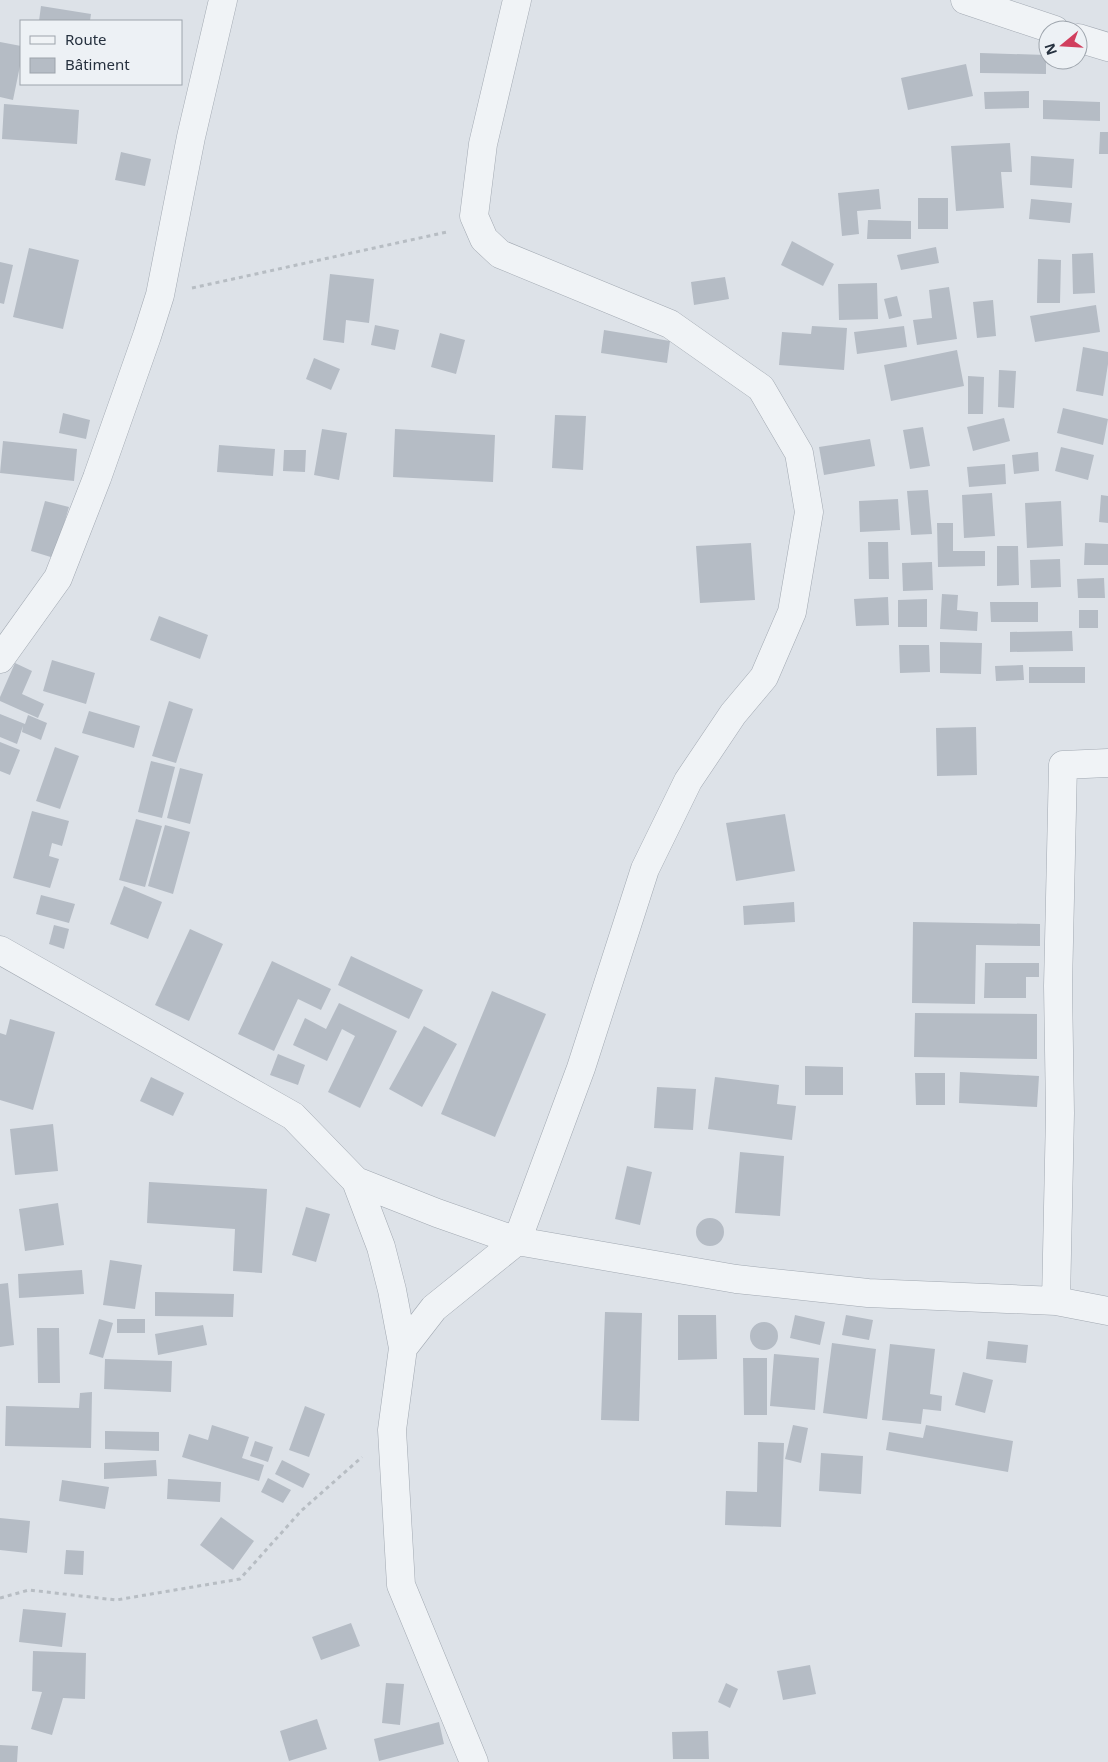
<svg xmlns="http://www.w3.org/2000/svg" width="1108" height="1762" font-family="'Noto Sans',sans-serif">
	<rect width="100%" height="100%" fill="#dde2e8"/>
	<path fill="#b5bcc5" d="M41,6L91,14L90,21H39Z
		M0,42L21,46V61L13,100L0,97Z
		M980,53L1046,55V74L980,73Z
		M966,64L973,96L908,110L901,78Z
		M1029,91V108L985,109L984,92Z
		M1043,100L1100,102V121L1043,119Z
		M4,104L79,110L77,144L2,139Z
		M1100,132H1108V154H1099Z
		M1010,143L1012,172H1001L1004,208L956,211L951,146Z
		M121,152L151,159L145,186L115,180Z
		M1031,156L1074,159L1072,188L1030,185Z
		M879,189L881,209L857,211L859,234L842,236L838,193Z
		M918,198H948V229H918Z
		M1031,199L1072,203L1070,223L1029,219Z
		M868,220L911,221V239H867Z
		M792,241L834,264L823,286L781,265Z
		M936,247L939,263L901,270L897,255Z
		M29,248L79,260L63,329L13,317Z
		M1093,253L1095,293L1073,294L1072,254Z
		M1038,259L1061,260L1060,303H1037Z
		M0,262L13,265L4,304L0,303Z
		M330,274L374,279L369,323L346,320L344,343L323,340Z
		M725,277L729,299L694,305L691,282Z
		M877,283L878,319L839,320L838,284Z
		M949,287L957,339L917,345L913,320L932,318L929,290Z
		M897,296L902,316L889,319L884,299Z
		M993,300L996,336L977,338L973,302Z
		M1096,305L1100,332L1035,342L1030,316Z
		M375,325L399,330L395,350L371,345Z
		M812,326L847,328L844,370L779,365L782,332L811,334Z
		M904,326L907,347L857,354L854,332Z
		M604,330L670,341L667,363L601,353Z
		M440,333L465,340L456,374L431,367Z
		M1083,347L1108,352V364L1103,396L1076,391Z
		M957,350L964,386L891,401L884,365Z
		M314,358L340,369L331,390L306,379Z
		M999,370L1016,371L1014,408L998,407Z
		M968,376L984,377L983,414H968Z
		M1063,408L1108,419L1103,445L1057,433Z
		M63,413L90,420L86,439L59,433Z
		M555,415L586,416L583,470L552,468Z
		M1004,418L1010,441L973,451L967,427Z
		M923,427L930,466L910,469L903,430Z
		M322,429L347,433L339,480L314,475Z
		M395,429L495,435L493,482L393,477Z
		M870,439L875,466L824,475L819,447Z
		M3,441L77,449L74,481L0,473Z
		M219,445L275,449L273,476L217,472Z
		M1061,447L1094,455L1088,480L1055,471Z
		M284,450H306L305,472L283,471Z
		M1038,452L1039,471L1014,474L1012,455Z
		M1005,464L1006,484L969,487L967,467Z
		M928,490L932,534L911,535L907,491Z
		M992,493L995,536L964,538L962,495Z
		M1101,495L1108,496V523L1099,522Z
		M898,499L900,530L860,532L859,501Z
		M45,501L69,507L54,558L31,551Z
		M1061,501L1063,546L1027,548L1025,503Z
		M937,523H953V551H985V566L938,567Z
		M868,542H888L889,579H869Z
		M751,543L755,600L700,603L696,546Z
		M1085,543L1108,544V565H1084Z
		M997,546H1018L1019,585L997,586Z
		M1060,559L1061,587L1031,588L1030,560Z
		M932,562L933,590L903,591L902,563Z
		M1104,578L1105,598H1078L1077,579Z
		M942,594L958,595L957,610L978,612L977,631L940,629Z
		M888,597L889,625L856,626L854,599Z
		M927,599V627H898V600Z
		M990,602H1038V622H991Z
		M1079,610H1098V628H1079Z
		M159,616L208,635L200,659L150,640Z
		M1072,631L1073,651L1010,652V632Z
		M940,642L982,643L981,674L940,673Z
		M899,645H929L930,672L900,673Z
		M52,660L95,673L86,704L43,691Z
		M15,663L32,671L22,694L44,704L38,718L0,701V697Z
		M1023,665L1024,680L996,681L995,666Z
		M1029,667H1085V683H1029Z
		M169,701L193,709L176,763L152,756Z
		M89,711L140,726L134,748L82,733Z
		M0,714L25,724L28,715L47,723L41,740L22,732L23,726L17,744L0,737Z
		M976,727L977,775L937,776L936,728Z
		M0,742L20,750L10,775L0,771Z
		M55,747L79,756L60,809L36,801Z
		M151,761L175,767L162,818L138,812Z
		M180,768L203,774L190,824L167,818Z
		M32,811L69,821L62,846L52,843L49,856L59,859L50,888L13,878Z
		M785,814L795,871L736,881L726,823Z
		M136,819L162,826L145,887L119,880Z
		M165,825L190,832L173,894L148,886Z
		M124,886L162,902L148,939L110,924Z
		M41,895L75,904L69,923L36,914Z
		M794,902L795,922L744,925L743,906Z
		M913,922L1040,924V946L976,945L975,1004L912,1003Z
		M54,925L69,929L64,949L49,944Z
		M190,929L223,944L189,1021L155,1005Z
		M351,956L423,990L409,1019L338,985Z
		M272,961L331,989L321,1010L298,999L274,1051L238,1034Z
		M985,963H1039V977H1026V998H984Z
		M492,991L546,1014L495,1137L441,1114Z
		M339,1003L397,1031L360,1108L328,1092L355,1036L342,1029L327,1061L293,1045L305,1018L326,1029Z
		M915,1013L1037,1014V1059L914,1057Z
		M10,1019L55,1032L33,1110L0,1100V1033L6,1035Z
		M424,1026L457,1044L422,1107L389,1089Z
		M278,1054L305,1065L298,1085L270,1075Z
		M805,1066L843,1067V1095H805Z
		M960,1072L1039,1076L1037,1107L959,1103Z
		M915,1073H945V1105H916Z
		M151,1077L184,1093L173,1116L140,1101Z
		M715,1077L779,1085L777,1104L796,1106L792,1140L708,1129Z
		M657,1087L696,1089L693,1130L654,1128Z
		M53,1124L58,1171L15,1175L10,1129Z
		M740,1152L784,1156L780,1216L735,1213Z
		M627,1166L652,1172L640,1225L615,1219Z
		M149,1182L267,1189L262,1273L233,1271L235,1229L147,1223Z
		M58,1203L64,1245L25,1251L19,1209Z
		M306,1207L330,1214L316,1262L292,1255Z
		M696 1232a14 14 0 1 1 28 0a14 14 0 1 1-28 0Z
		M110,1260L142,1265L135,1309L103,1305Z
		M82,1270L84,1294L19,1298L18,1274Z
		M8,1283L14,1345L0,1347V1284Z
		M155,1292L234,1294L233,1317L155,1316Z
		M605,1312L642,1313L639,1421L601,1420Z
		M678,1315H716L717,1359L678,1360Z
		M795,1315L825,1322L820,1345L790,1338Z
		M846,1315L873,1320L869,1340L842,1335Z
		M99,1319L113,1323L103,1358L89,1354Z
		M117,1319H145V1333H117Z
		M750 1336a14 14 0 1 1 28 0a14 14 0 1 1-28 0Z
		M203,1325L207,1345L158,1355L155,1334Z
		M37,1328H59L60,1383H38Z
		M988,1341L1028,1345L1026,1363L986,1359Z
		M832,1343L876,1349L867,1419L823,1413Z
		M890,1344L935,1349L930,1394L942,1396L941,1411L923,1409L921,1424L882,1420Z
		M774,1354L819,1358L815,1410L770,1406Z
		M743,1358H767V1415H744Z
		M105,1359L172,1361L171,1392L104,1389Z
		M963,1372L993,1380L985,1413L955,1405Z
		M92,1392L91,1448L5,1446L6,1406L79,1408L80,1393Z
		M305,1406L325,1414L309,1457L289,1450Z
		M212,1425L249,1437L242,1458L264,1465L259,1481L182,1457L189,1434L208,1440Z
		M793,1425L808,1428L801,1463L785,1459Z
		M926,1425L1013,1441L1008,1472L886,1450L889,1432L923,1438Z
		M105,1431L159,1432V1451L105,1449Z
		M255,1441L273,1447L268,1462L250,1456Z
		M758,1442L784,1443L781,1527L725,1525L726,1491L757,1492Z
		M821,1453L863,1456L861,1494L819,1491Z
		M156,1460L157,1476L104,1479V1463Z
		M282,1460L310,1474L303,1488L275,1474Z
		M268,1478L291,1490L283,1503L261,1492Z
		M168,1479L221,1482L220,1502L167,1499Z
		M62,1480L109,1487L105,1509L59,1501Z
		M221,1517L254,1541L233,1570L200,1545Z
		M0,1518L30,1521L27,1553L0,1550Z
		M66,1550L84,1551L83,1575L64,1574Z
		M23,1609L66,1613L62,1647L19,1642Z
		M351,1623L360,1646L321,1660L312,1637Z
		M33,1651L86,1653L85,1699L63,1698L52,1735L31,1729L42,1692L32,1691Z
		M810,1665L816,1694L783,1700L777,1671Z
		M386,1683L404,1684L400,1725L382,1723Z
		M726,1683L738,1689L730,1708L718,1702Z
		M317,1719L327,1749L289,1761L280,1731Z
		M439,1722L444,1744L379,1761L374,1739Z
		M708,1731L709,1759H673L672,1732Z
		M0,1745L18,1746L17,1762H0Z"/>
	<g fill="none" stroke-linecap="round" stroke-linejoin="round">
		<g stroke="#a2a9b2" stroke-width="29">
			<path id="minor" d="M965,0L1055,30
				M1078,38L1108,47
				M0,659L58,578L97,478L147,336L160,295L191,137L223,0
				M0,950L293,1116L356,1181L437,1213L517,1241L736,1279L868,1293L1056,1301L1108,1311
				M356,1181L381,1247L392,1290L403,1348L392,1430L401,1585L474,1762
				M1056,1301L1060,1113L1058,986L1063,765L1108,763
				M403,1348L434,1308L517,1241L581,1068L645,869L688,781L733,714L764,677L792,612L809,512L799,453L761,388L670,324L500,254L484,239L474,216L483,144L517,0"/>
		</g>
		<path stroke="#b7bdc3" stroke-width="3" stroke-dasharray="4 4" stroke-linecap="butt" d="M192,288L447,232
			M0,1598L29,1590L116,1600L240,1579L301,1511L362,1457"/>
		<use href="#minor" stroke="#f0f3f6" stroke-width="28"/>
	</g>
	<rect x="20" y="20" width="162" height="65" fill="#edf1f5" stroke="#9da4ac"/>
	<rect x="30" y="36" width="25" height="8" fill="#f0f3f6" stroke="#9da4ac"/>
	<text x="65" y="45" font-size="15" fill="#26313f">Route</text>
	<rect x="30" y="58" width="25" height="15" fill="#b5bcc5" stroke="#9da4ac"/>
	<text x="65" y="70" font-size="15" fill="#26313f">Bâtiment</text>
	<g transform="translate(1063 45) rotate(252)"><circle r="24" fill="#edf1f5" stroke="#9da4ac"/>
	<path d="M0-4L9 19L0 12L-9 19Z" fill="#d13e5d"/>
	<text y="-8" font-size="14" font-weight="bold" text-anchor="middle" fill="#26313f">N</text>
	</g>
</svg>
